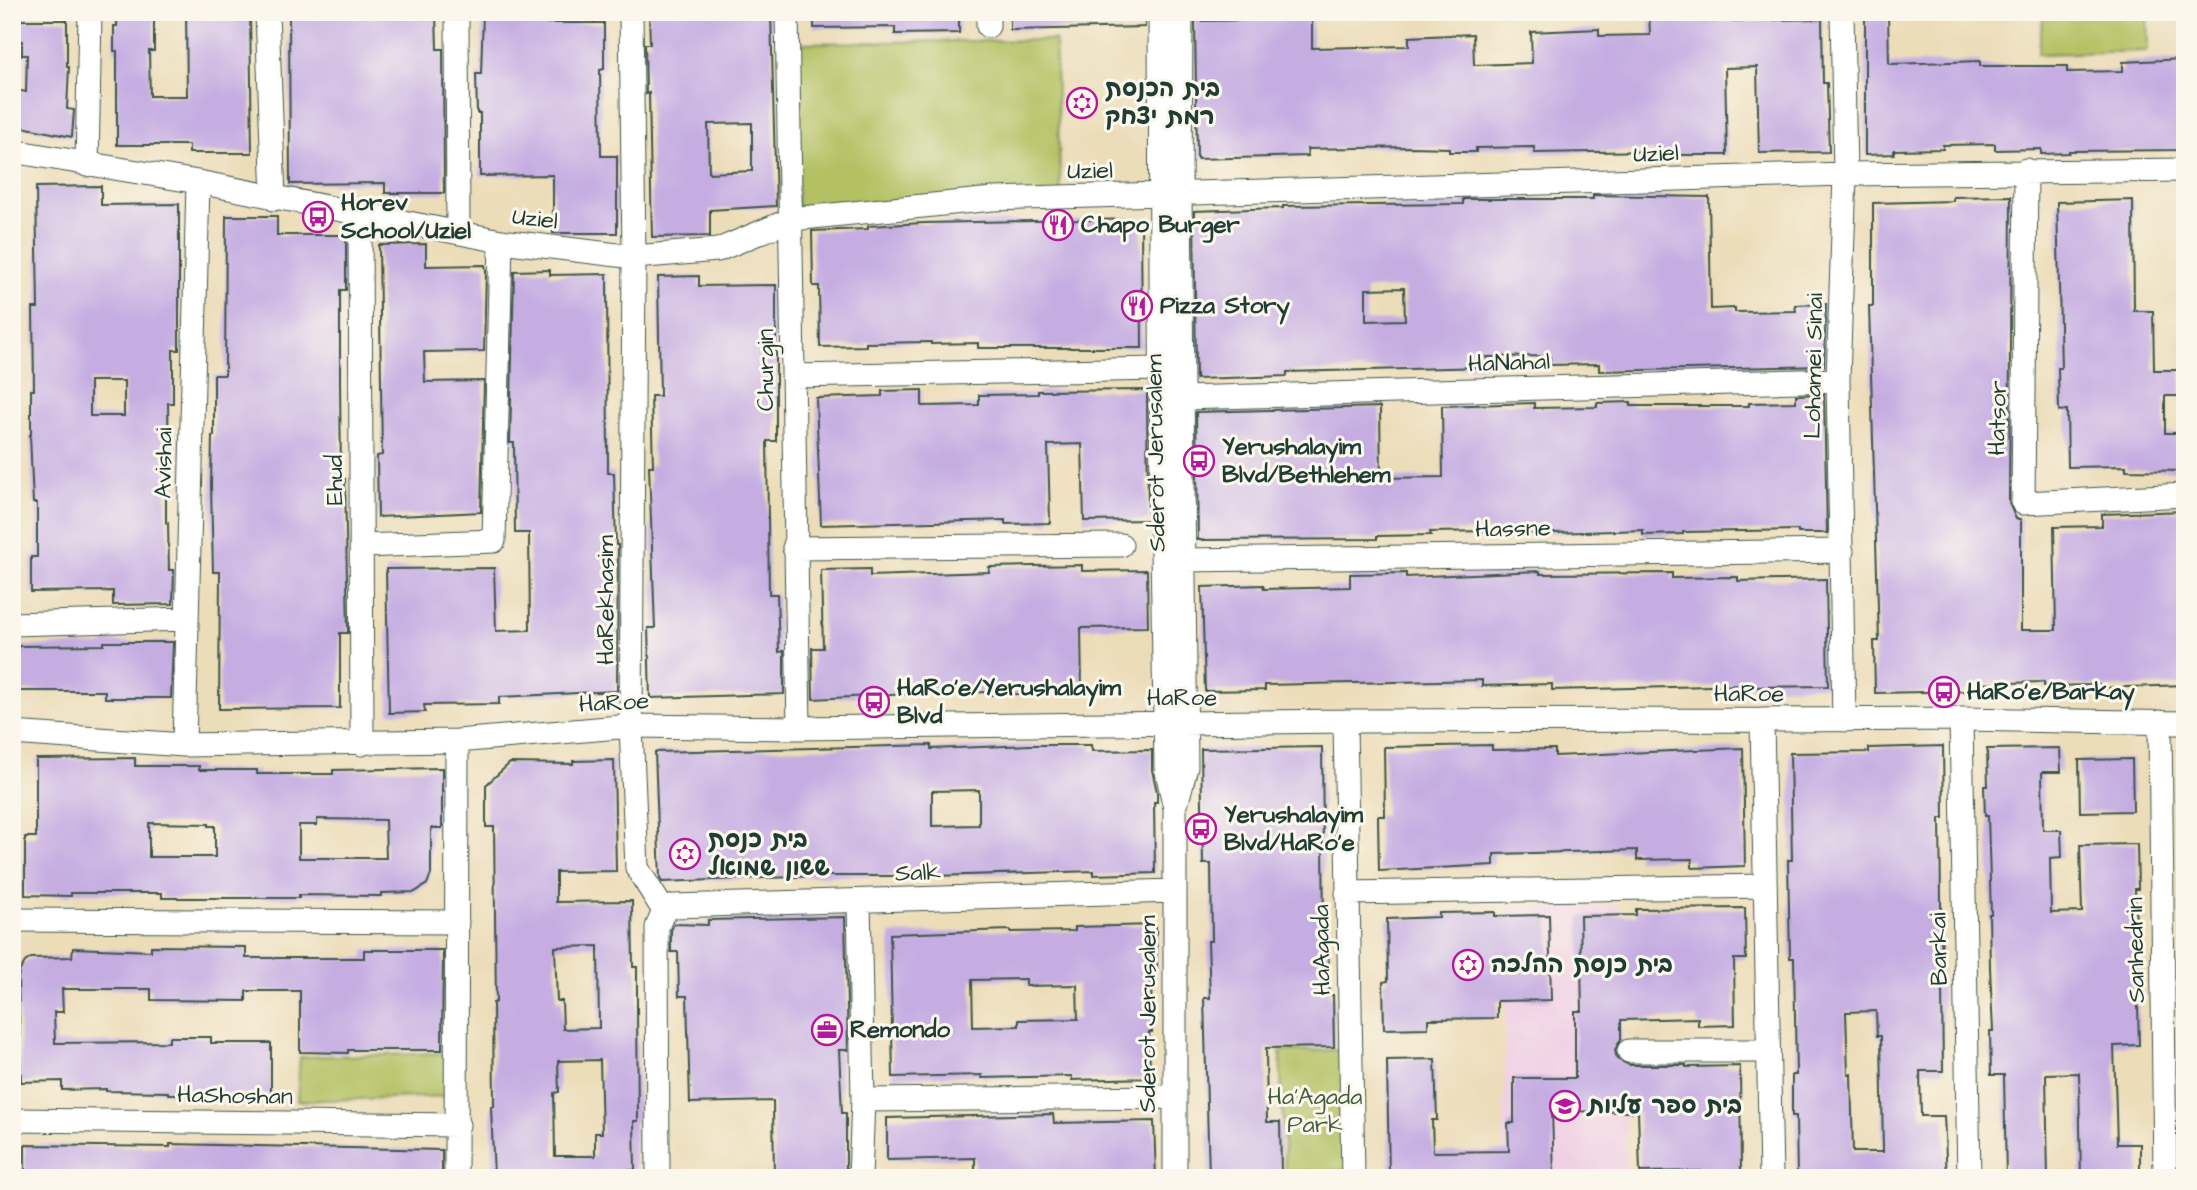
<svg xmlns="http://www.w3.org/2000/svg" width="2197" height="1190" font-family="'Architects Daughter','Playpen Sans Hebrew',sans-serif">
	<rect width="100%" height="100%" fill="#fbf7ec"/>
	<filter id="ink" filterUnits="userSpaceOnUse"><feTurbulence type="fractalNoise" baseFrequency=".0143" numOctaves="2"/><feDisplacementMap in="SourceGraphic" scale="14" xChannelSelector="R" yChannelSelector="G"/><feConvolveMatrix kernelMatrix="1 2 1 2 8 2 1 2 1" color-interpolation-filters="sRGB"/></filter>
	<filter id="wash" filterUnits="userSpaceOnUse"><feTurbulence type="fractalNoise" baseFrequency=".00686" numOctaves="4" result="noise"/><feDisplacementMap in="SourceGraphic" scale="28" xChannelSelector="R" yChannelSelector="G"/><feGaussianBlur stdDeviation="1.57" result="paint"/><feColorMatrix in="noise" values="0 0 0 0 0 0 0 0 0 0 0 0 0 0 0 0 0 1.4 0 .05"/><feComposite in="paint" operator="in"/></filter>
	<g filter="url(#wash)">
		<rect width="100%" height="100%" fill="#ecddb9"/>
		<path fill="#f0d0e4" d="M1619,905L1627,1178H1503L1507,908Z"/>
		<path fill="#b4c163" stroke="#6a7f4c" stroke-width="2" d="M2044,12H2147L2148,51L2038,54Z
			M1055,40L1061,198L798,211L794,43Z
			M1347,1050L1350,1170L1285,1172L1280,1051Z
			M451,1053L450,1096L297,1101L300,1057Z"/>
		<g id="blocks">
			<path fill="#c5ade2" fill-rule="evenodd" d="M117,12H154V51H149L150,96H187L186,12H250L252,153H189V145H117V51H114V26H117Z
				M289,12L436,13L437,49H443L444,193H385V183L290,184Z
				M483,12H542V23H604V69L600,70L601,156H617V233H553V175L480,176V113H477L476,74H481Z
				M649,12H771L776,206L710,210V236L652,237L649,93L646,94L645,44H650ZM752,123V171L709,173L708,124Z
				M814,12H959V33L895,34V27L814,28Z
				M1010,12H1145V27L1010,30Z
				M1649,12H1727L1728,21L1822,19L1823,83H1827L1829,152L1759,153L1757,67L1725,68L1727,155H1655V151L1534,153V147L1476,148V152H1449V148L1411,147L1307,149L1308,156L1197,159L1195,21L1312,19V48L1409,46V37L1473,34L1474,65L1532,63L1531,32L1599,29V36L1650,35Z
				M1865,12H1888L1889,63L1891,64L1980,61V66H2067V72L2123,71V62L2185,59V150L2069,151V153L2041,154V149L1995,150V144L1943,145V149L1894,150V154L1865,155Z
				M12,20H67V67H69L67,109L74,110L72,137L12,125V89L26,92L27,55H22V41L12,40Z
				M101,186V205L179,204V350H173V403H168L169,460H166V523H168L169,570H174L173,604L113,605V591L31,592V557H37V503H33L30,435H31V390H34L33,308H38L36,187ZM90,381H124V416H90Z
				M1593,195L1709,197L1711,309L1735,308V312L1796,311L1795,305L1826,304L1824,366L1599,371V364L1550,365V356L1487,357V367L1287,372V376L1196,379L1194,211L1283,208V206L1463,204V199H1593ZM1404,288L1405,320L1366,321V289Z
				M2011,196L2009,503L2016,519H2021V630H2056L2054,527L2102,526V514L2185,511V685L2099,688V685L2044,686V682L1975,684V691L1875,693L1874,641H1879L1869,306H1873V203L1953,201V197Z
				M2133,200L2134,311H2153L2154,370H2181V396H2165V433H2182V471L2126,470V466L2068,467L2067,410L2059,411L2058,368H2061L2057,202Z
				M226,216H277V235H346V290H340V381L341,479H345L346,529L348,633H340V708L219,709L220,572H213L211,485L212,436H214V375H225Z
				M1141,219L1142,348H978V343L931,344V342L866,343V346L820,347L819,286H813L812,231L868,229V226L924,223Z
				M426,244V266L485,265L486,271L484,351L424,352L425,382L484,381L481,512L378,517L377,456L382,455L379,245Z
				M550,270V275L607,274L608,473H614L616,545H618L617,691L499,697V704L424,705L425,712L389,713L386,569L494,568L496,631L530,630L529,533H515L514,443H510L514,271Z
				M699,276V286L776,285V441H767L769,594H777L779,652L784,651V694L650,698L648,628H655L649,466H653L651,396H660L658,277Z
				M922,390V406L979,405V395L1038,394V391L1147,390L1148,520L1084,521L1082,444L1048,445L1050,523L1005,524V520L821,525L816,398L882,396V391Z
				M1824,394L1827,533H1798V530L1683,532V534L1643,535V530L1490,535V531L1430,532L1431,535L1377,536V539L1198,540L1196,412L1380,407L1381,478L1443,477L1442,406L1534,403V408L1597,407V403L1631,402V406H1749V403L1796,402V395Z
				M1082,565V571L1147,570L1148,627L1081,628L1082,692L987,695V692L929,693L813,699L812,648H823L821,570L870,569V576L989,572V567Z
				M1540,571V574L1672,573V578L1738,577V581L1826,579L1828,686L1751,687L1750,685L1552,690V684L1482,686V680L1265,685V690L1205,691L1202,587L1263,585L1264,589L1350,587V574L1406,573V577Z
				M104,642H173L171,698H105V691H18V646L104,645Z
				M931,745V749L1030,745H1091L1092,751L1152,750V770L1157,792V802H1154L1155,873L1094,875V871L934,876H820L662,882L660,878L655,752ZM979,790V825L932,826V791Z
				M1492,745V750L1555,749V756L1743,748L1745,866L1692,868V859L1637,860V850L1494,854V865L1379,871L1378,816H1385L1384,747Z
				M1943,746L1944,818H1940L1943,1071H1920L1921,1116H1944L1947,1178H1797L1796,1116H1792V1075H1796L1794,958H1790L1788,860H1792L1790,753L1869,752V748ZM1876,1011L1877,1036H1881L1883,1152H1853L1851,1074H1848L1846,1012Z
				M1322,747L1324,933H1328L1329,995H1333L1334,1047L1266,1048L1267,1122H1280L1281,1173L1209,1175L1204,998H1210L1208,941H1212L1211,864H1203L1201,749Z
				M2060,748L2061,772H2042L2043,830H2061L2062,857L2050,858L2051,913L2082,912L2080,845L2137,844L2138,889H2135L2139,1045L2114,1046L2117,1144H2140V1178H2081L2079,1073L2046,1074L2048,1178H2006L2004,1075H1991L1990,1031H1993L1990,968L1989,914H1991L1988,816H1985L1984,786H1988L1987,749Z
				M135,758V766H199V770H257V774H333V770L442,768V828H431V874L427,884L415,892L381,893V896L299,895V898H162V893H71V896L25,895V837H36V759ZM317,819L385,820L386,858H299V825H317ZM149,823L209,824V826H215V857H149Z
				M2132,759L2133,811L2080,812L2079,760Z
				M614,760L616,871L556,872V902L632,901L633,967H637V1009L638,1121H634L635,1170L569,1172V1178H494L491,1106H494L493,1003L496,1002L494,827H486V785L510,763L573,764V761ZM598,946L599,1028L563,1029L562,1001H557L555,947ZM600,1060L602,1133H595V1156H555L554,1093L559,1092L558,1061Z
				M1745,908L1746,959H1734L1735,1025L1698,1026V1018L1621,1020V1039L1615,1050L1617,1059L1629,1065H1686V1067L1740,1066L1741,1173L1701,1174V1171L1640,1172L1638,1112L1552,1111L1554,1178H1389L1387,1060L1435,1059L1437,1120H1432L1433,1152L1509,1151L1508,1123H1514V1078H1575V1011H1582L1580,916L1636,915V909Z
				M1495,912V916L1549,915L1551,1000L1497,1001V1018L1428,1019V1028L1384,1029L1383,982L1388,981L1387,919L1439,917V913Z
				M845,917L848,1050H839L842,1113H846V1178H774L773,1101L690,1103L687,996H679L678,952H671V930L674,924L708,925V920Z
				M1156,925L1157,972H1151L1152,1032H1149L1150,1078L1072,1080V1076L982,1078V1075L893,1077L890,934L1010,930V932L1075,931V927ZM1026,979V986L1077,985L1078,1019L1019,1020V1026L973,1027L972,980Z
				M151,946L246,947V958H364V950H443L442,1050H348V1053L300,1052V991H246V1001L151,1000V989H62L63,1012H54L55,1043L169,1042V1037H211V1043H271V1094H168V1092L106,1091V1089L62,1090V1081L21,1082L18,979L19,972L25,962L31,958L72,957L73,948L151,951Z
				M1053,1114L1054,1123L1154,1121L1156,1178H975V1158L887,1160V1118Z
				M170,1144L442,1150V1178H25V1145L170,1147Z"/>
		</g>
	</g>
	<g filter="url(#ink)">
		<use href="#blocks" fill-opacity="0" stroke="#3e5548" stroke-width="2"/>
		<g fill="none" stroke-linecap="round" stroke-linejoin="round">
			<g stroke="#3e5548" stroke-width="25">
				<path id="minor" d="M267,12L274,199
					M457,12L458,232
					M631,12L634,257L631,726L637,868L664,911L657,927L658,1178
					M787,12L799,728
					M988,12V26
					M1160,12L1162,552L1166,767L1175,808V1178
					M1842,12L1845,174L1838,380L1844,720
					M12,151L198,182L501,241L634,257L718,250L792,219L993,199L1845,174L2185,170
					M87,165L90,12
					M2026,170L2023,503L2185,495
					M360,215L362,744
					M793,376L1160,369
					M1182,398L1838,380
					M362,546L494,541L501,241
					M794,548L1121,545
					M1184,560L1842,551
					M12,624L187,619
					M1961,719L1969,1178
					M1762,720L1771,1178
					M1345,721L1353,1178
					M2160,722L2165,1178
					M12,733L184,745L457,741L631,726L799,728L1345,721L1762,720L1961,719L2185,723
					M184,745L198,182
					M1177,802L1186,767L1180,194L1181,12
					M1347,893L1765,886
					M859,901L863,1100L860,1178
					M664,911L674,906L1175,891
					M12,920L457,922
					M1629,1051H1768
					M863,1100L1174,1097
					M12,1120L458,1125
					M456,1178L457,741"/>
			</g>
			<use href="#minor" stroke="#fff" stroke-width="23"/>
		</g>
	</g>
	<defs>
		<g id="synagogue-ring" transform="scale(1.575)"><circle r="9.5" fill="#fbf7ec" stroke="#b5179e" stroke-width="1.5"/><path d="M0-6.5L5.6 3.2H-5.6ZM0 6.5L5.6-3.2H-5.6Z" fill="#b5179e"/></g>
		<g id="bus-ring" transform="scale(1.575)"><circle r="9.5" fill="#fbf7ec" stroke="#b5179e" stroke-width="1.5"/><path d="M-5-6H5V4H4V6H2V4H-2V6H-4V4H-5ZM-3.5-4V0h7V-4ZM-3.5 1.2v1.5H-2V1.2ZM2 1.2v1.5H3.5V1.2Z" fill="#b5179e"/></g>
		<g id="restaurant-ring" transform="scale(1.575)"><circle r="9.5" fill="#fbf7ec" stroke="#b5179e" stroke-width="1.5"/><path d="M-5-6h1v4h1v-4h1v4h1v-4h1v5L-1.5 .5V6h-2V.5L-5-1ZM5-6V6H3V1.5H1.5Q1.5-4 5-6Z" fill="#b5179e"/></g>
		<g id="office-ring" transform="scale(1.575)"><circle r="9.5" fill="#fbf7ec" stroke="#b5179e" stroke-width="1.5"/><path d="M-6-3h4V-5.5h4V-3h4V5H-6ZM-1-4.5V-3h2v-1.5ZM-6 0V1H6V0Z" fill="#b5179e"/></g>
		<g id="school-ring" transform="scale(1.575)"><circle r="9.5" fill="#fbf7ec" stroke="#b5179e" stroke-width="1.5"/><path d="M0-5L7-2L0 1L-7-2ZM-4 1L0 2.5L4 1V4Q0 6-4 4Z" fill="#b5179e"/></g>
	</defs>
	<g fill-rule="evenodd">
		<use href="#synagogue-ring" x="1082" y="103"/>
		<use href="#bus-ring" x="318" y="217"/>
		<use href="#restaurant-ring" x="1058" y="225"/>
		<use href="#restaurant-ring" x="1137" y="306"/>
		<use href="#bus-ring" x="1199" y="461"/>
		<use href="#bus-ring" x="1944" y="692"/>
		<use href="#bus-ring" x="874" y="702"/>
		<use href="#bus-ring" x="1201" y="829"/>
		<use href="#synagogue-ring" x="685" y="854"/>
		<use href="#synagogue-ring" x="1468" y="965"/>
		<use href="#office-ring" x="827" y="1030"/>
		<use href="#school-ring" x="1565" y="1106"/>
	</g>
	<g text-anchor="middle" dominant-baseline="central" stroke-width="6" stroke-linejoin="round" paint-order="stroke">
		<g font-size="24" font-weight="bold" fill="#1f3d34" stroke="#fbf7ec" text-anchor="start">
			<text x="1105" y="89">בית הכנסת<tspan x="1105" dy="28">רמת יצחק</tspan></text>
			<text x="341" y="203">Horev<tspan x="341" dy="28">School/Uziel</tspan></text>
			<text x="1081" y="225">Chapo Burger</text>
			<text x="1160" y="306">Pizza Story</text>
			<text x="1222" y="447">Yerushalayim<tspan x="1222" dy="28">Blvd/Bethlehem</tspan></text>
			<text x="897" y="688">HaRo'e/Yerushalayim<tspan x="897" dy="28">Blvd</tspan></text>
			<text x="1967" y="692">HaRo'e/Barkay</text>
			<text x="1224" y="815">Yerushalayim<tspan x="1224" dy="28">Blvd/HaRo'e</tspan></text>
			<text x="708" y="840">בית כנסת<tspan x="708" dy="28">ששון שמואל</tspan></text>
			<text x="1491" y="965">בית כנסת ההלכה</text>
			<text x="850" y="1030">Remondo</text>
			<text x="1588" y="1106">בית ספר עליות</text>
		</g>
		<g font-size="24" fill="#1f3d34" stroke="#fbf7ec">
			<text transform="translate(1656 154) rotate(-2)">Uziel</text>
			<text transform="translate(1090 171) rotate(-1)">Uziel</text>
			<text transform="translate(535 219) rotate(7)">Uziel</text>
			<text transform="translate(1509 363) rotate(-2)">HaNahal</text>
			<text transform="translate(1814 366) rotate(-89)">Lohamei Sinai</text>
			<text transform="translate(766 370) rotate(-90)">Churgin</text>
			<text transform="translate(1998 418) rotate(-89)">Hatsor</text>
			<text transform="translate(1156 453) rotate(-91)">Sderot Jerusalem</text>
			<text transform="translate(164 463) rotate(-89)">Avishai</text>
			<text transform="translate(335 480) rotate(-90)">Ehud</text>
			<text transform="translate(1513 529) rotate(-1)">Hassne</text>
			<text transform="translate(606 600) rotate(-90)">HaRekhasim</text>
			<text x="1749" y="694">HaRoe</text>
			<text x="1182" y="698">HaRoe</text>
			<text transform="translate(614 703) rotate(-3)">HaRoe</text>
			<text transform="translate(918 873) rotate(-2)">Salk</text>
			<text transform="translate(1939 949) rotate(-91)">Barkai</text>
			<text transform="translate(1322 950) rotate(-91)">HaAgada</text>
			<text transform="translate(2136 950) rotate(-91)">Sanhedrin</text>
			<text transform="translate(1148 1014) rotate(-90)">Sderot Jerusalem</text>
			<text transform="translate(235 1096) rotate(1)">HaShoshan</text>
		</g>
		<g font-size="24" fill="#445e40" stroke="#fbf7ec">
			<text x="1315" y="1097">Ha'Agada<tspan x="1315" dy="28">Park</tspan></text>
		</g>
	</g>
	<rect width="2197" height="1190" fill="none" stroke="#fbf7ec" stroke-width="42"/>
</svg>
